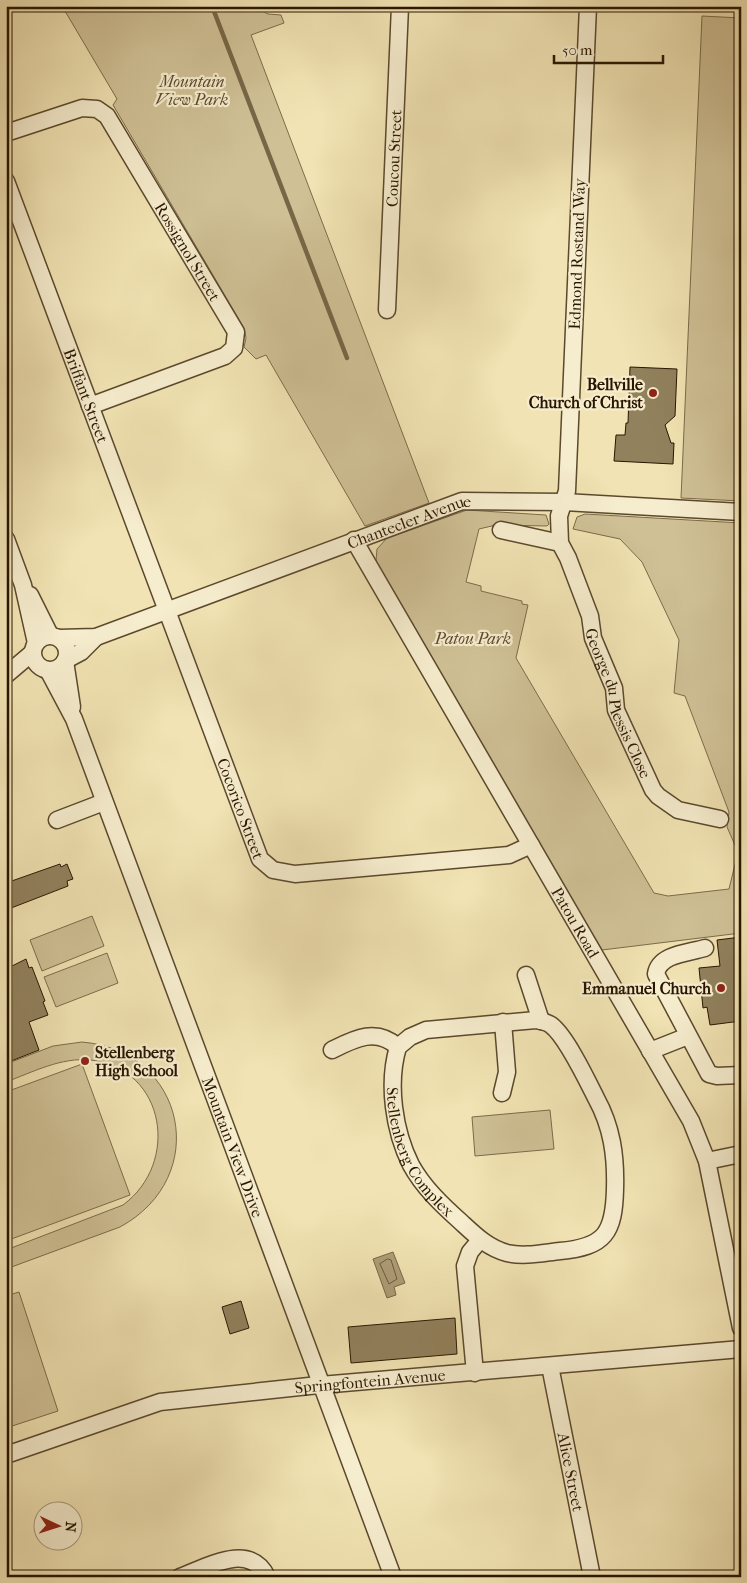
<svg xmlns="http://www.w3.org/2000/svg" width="747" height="1583" font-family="'IM FELL French Canon',serif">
	<rect width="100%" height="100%" fill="#f1e3b3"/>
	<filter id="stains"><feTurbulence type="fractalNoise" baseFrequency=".004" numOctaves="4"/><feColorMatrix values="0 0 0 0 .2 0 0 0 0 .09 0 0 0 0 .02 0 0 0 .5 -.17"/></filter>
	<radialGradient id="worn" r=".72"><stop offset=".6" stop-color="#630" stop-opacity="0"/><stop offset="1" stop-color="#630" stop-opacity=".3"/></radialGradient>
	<path fill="#cfc095" stroke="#7c6b4a" d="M62,6H252L268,14L281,15L284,23L251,35L429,503L365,526L266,355L256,359L244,347L246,338L244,328L113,105L117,99Z
		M702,16L741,18V501L681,498Z
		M467,510L546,515L549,524L547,526L496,525L479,529L466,582L481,586V591L522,601V604L528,605L516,658L654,893L668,896L729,889L738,852L727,827L729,812L685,696L674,693L679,640L642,562L620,539L573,529L577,517L585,514L741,523V933L602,950L376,561L377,549L387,538Z
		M92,916L104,946L42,971L30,940Z
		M107,953L118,983L56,1007L44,977Z
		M82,1042C186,1051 212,1177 120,1227L6,1269V1250L123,1205C180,1163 166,1069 91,1060C61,1057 33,1072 6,1082V1064L53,1046Z
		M82,1064L130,1195L6,1241V1092Z
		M550,1110L554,1149L475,1156L472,1117Z
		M19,1292L58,1411L6,1428V1296Z"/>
	<path fill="#ad9d76" stroke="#786747" d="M393,1252L405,1283L394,1287L396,1295L387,1298L373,1259Z"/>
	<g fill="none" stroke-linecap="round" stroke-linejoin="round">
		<path stroke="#6b5a3b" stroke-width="1" d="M388,1259L391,1260L397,1279L389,1284L380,1264Z"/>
		<path stroke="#786747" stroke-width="4.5" d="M212,6L347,358"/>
	</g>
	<path fill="#91815d" stroke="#291600" d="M630,367L677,369L675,416L665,425L671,443H674L673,464L614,461L616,435H625L626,423H628Z
		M60,864L61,867L67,864L73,879L67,881L68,886L6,910V883Z
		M741,937V1021L710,1025L707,1007L703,1008L699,968L720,966L717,940Z
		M26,959L29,968L32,967L45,1001L43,1002L48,1015L29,1022L39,1050L6,1063V969Z
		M241,1301L249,1328L230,1334L222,1307Z
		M455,1318L457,1354L351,1363L348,1327Z"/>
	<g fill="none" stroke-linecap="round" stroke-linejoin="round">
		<g stroke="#5b492d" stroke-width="19">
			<g id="minor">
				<path id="s1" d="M588,6L567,491L559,516L560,543L568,558L590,616L593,638L614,688L616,710L653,790L658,796L678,810L720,819"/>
				<path id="s2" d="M6,133L82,108L97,109L107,116L236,332L234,348L225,356L90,406"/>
				<path id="s3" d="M6,181L260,859L273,870L295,874L509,855L531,845"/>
				<path id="s4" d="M387,310L400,6"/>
				<path d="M501,530L560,543"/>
				<path d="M6,539L23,585L36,643"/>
				<path id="s5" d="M354,540L691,1121L707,1161L741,1328"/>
				<path d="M30,595L50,635"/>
				<circle cx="50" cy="653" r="17"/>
				<path id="s6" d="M59,638L96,637L462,501L564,502L741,512"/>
				<path d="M66,660L81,652L96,637"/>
				<path d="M65,661L72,707"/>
				<path id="s7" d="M48,670L74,719L393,1577"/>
				<path d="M6,675L32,653"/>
				<path d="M57,820L104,802"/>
				<path d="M705,948C688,953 659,954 656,974L709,1074L717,1076L741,1075"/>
				<path d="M526,975L541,1021"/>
				<path id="s8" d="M332,1050C354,1039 376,1027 398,1047C387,1084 394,1131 411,1165C423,1187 442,1205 461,1222C475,1235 488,1248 507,1253C524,1257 542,1253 560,1251C605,1247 614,1233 615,1189C616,1156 612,1127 596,1098C587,1080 566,1036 551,1025C547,1022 541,1021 536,1020L426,1030L410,1037L398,1047"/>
				<path d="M650,1051L688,1036"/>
				<path d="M502,1093L507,1072L503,1022"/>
				<path d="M707,1161L741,1154"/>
				<path id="s9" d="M550,1366L592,1577"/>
				<path d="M475,1373L465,1266L470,1252L480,1240"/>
				<path id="s10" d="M6,1455L160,1402L309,1386L741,1349"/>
				<path d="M180,1577C207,1567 250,1541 267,1577"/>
			</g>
		</g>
		<use href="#minor" stroke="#f6edce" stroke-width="16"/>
	</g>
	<g fill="#8f2418" stroke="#f6edce" stroke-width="2">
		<circle cx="653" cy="393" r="5"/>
		<circle cx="721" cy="988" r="5"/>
		<circle cx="85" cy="1061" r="5"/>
	</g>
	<g text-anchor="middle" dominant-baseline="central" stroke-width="4.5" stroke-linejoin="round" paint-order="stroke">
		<g font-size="16" font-style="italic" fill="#5b492d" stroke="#f6edce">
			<text x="192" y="81">Mountain<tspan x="192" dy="18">View Park</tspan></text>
			<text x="473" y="638">Patou Park</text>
		</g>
		<g font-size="16" fill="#291600" stroke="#f6edce">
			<text stroke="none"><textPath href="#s4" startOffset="152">Coucou Street</textPath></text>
			<text stroke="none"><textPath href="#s2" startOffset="265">Rossignol Street</textPath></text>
			<text transform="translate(577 254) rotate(-88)">Edmond Rostand Way</text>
			<text stroke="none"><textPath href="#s3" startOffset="229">Briffant Street</textPath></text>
			<text stroke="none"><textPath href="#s6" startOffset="371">Chantecler Avenue</textPath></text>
			<text stroke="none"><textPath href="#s1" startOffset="710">George du Plessis Close</textPath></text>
			<text stroke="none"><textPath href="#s3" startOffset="670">Cocorico Street</textPath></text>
			<text stroke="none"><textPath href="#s5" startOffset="442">Patou Road</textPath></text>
			<text stroke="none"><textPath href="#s7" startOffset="512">Mountain View Drive</textPath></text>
			<text stroke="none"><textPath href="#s8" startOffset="184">Stellenberg Complex</textPath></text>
			<text stroke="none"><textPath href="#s10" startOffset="374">Springfontein Avenue</textPath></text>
			<text stroke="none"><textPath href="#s9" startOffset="108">Alice Street</textPath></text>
		</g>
		<g font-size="16" font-weight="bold" fill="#291600" stroke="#f6edce" text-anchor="end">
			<text x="643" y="384">Bellville<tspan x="643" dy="18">Church of Christ</tspan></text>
			<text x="711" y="988">Emmanuel Church</text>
			<text x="95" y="1052" text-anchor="start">Stellenberg<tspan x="95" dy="18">High School</tspan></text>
		</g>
	</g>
	<rect width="747" height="1583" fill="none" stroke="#f1e3b3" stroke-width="25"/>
	<rect x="8" y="8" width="732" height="1568" fill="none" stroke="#291600" stroke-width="2.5"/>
	<rect x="12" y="12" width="722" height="1558" fill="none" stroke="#291600"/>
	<g transform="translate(58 1526) rotate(94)"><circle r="24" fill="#f6edce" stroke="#a4977c"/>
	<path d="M0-4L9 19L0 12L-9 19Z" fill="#8f2418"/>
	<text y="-8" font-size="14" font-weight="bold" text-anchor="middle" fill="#291600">N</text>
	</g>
	<path d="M554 55v8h109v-8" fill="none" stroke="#291600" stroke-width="2.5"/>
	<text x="562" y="55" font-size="15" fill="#291600" stroke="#f6edce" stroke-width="4" paint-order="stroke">50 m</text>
	<rect width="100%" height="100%" filter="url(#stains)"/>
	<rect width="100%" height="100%" fill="url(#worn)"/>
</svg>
